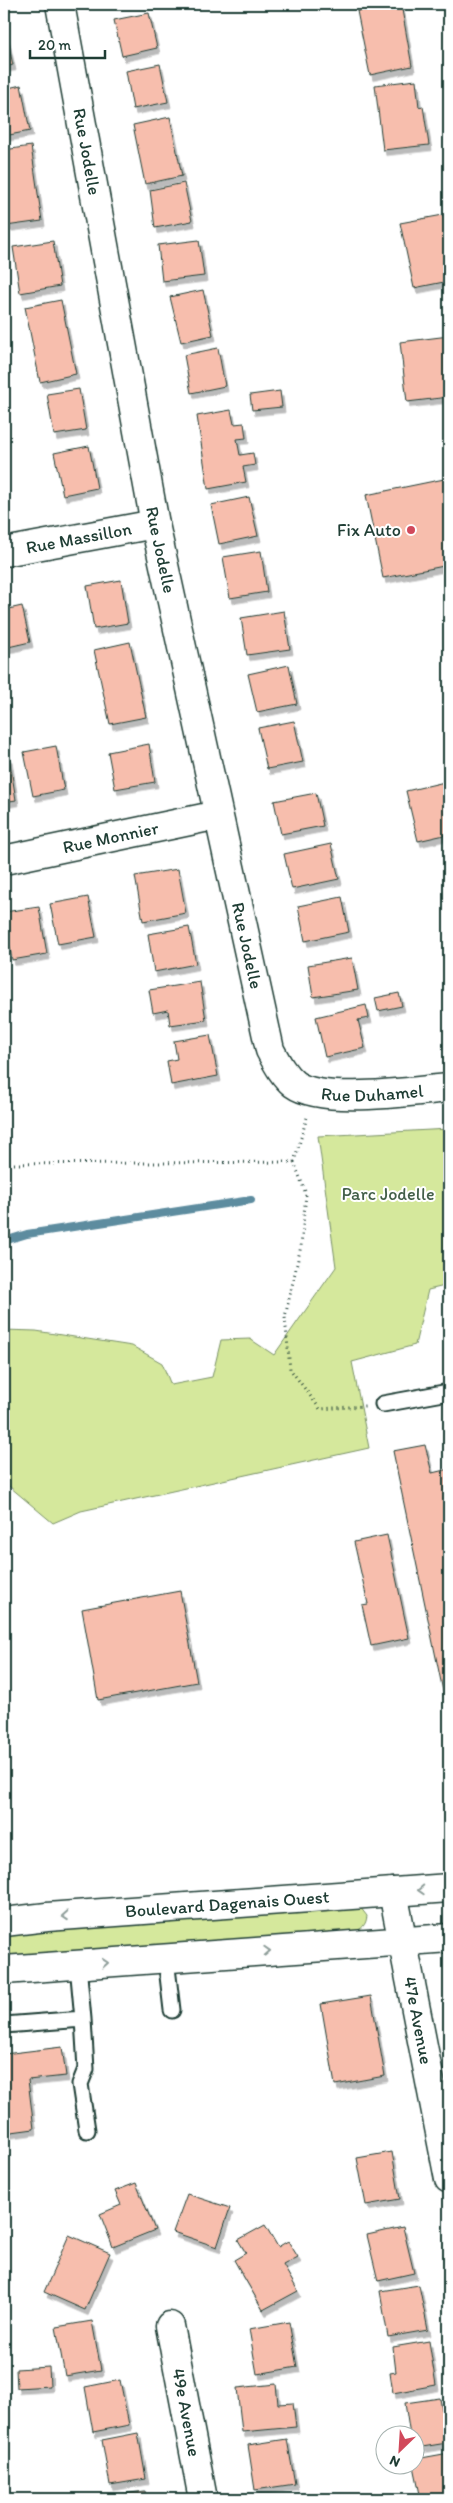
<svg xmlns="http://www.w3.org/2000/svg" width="453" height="2503" font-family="Itim,sans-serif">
	<defs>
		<filter id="shadow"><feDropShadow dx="3" dy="5.5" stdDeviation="0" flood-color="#0004"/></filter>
	</defs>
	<rect width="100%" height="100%" fill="#fff"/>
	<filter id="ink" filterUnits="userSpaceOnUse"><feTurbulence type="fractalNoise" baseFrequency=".02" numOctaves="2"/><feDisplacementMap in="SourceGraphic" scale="10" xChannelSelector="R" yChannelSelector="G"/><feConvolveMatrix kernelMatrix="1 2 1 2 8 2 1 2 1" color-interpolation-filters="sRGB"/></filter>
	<g filter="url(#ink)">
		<path fill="#d5e89c" stroke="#7a9268" d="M449,1129V1285L428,1290L415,1345L352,1362L369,1448L81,1511L53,1523L4,1482V1330L36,1331L132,1346L162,1363L171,1385L212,1377L221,1340L250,1339L274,1355L336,1267L318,1136Z
			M360,1907L367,1916C366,1925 362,1929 354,1932L4,1957V1937L50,1928Z"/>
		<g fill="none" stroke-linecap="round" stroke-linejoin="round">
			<path stroke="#5d8c9f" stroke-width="8" d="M4,1241L27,1234L251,1200"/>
		</g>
		<path fill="#f7bead" stroke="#1f3d34" filter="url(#shadow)" d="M391,4H401L412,66L370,75L357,11Z
			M149,13L157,48L122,56L114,20Z
			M4,25L13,65L4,67Z
			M160,64L168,102L133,109L126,71Z
			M416,80L419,107L423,106L429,145L383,150L375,85Z
			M21,85L30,131L4,136V89Z
			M170,117L182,176L145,184L133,125Z
			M31,146L42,221L6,226L4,150Z
			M184,183L192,221L155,228L150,190Z
			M443,215L449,247V281L414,288L400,223Z
			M199,240L204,276L162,281L158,245Z
			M53,241L60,286L20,293L13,247Z
			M203,290L213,335L181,342L170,297Z
			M61,300L76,374L40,382L25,307Z
			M449,336V397L407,402L400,342Z
			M218,348L225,386L191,393L184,355Z
			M79,389L86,430L54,435L47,394Z
			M280,391L282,407L252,410L250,395Z
			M231,410L234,424L244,423L246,438L237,439L240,455L253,453L255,465L243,467L246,482L208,489L197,416Z
			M89,446L97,488L63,495L54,453Z
			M449,478V565L383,578L366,495Z
			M249,497L258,536L219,544L211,505Z
			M261,551L267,592L230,598L223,557Z
			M121,580L128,623L94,629L87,586Z
			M22,606L30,642L4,648V610Z
			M284,611L290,649L247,655L241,618Z
			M130,642L146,717L110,724L94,650Z
			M289,665L297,704L257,712L248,674Z
			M294,721L303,762L267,769L258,728Z
			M149,744L155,782L115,789L108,752Z
			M56,746L64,790L33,796L24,752Z
			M9,756L16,800L4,802V757Z
			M449,781V834L418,841L406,791Z
			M316,793L323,826L281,834L274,801Z
			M331,844L339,879L292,889L284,854Z
			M178,869L186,913L143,921L135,876Z
			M88,897L96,937L58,944L50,904Z
			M342,897L349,932L305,941L298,906Z
			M39,907L47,954L12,960L4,912Z
			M189,927L196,964L154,972L148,934Z
			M352,958L358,990L313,997L308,965Z
			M200,982L206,1020L170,1025L168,1010L153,1013L149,990Z
			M399,993L402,1006L378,1011L375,998Z
			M366,1005L369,1018L358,1020L365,1048L325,1057L316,1017Z
			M210,1035L218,1076L171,1085L167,1061L177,1059L174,1041Z
			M425,1445L432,1473L449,1469V1720L393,1451Z
			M387,1535L409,1638L371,1646L362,1605L368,1604L354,1542Z
			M180,1591L197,1682L98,1700L82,1609Z
			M371,1996L385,2076L335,2085L321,2004Z
			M62,2047L66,2076L28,2080L34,2129L4,2133V2054Z
			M392,2152L400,2199L366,2205L357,2158Z
			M136,2183L155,2230L113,2247L100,2214L121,2205L115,2191Z
			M187,2194L230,2208L217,2247L173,2232Z
			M265,2225L278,2247L288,2241L298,2257L283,2265L298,2291L263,2310L234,2260L246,2253L238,2240Z
			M403,2227L414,2273L378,2281L367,2235Z
			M69,2235L110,2253L85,2310L44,2292Z
			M419,2285L428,2330L388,2337L380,2291Z
			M92,2321L101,2370L65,2376L56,2327Z
			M289,2322L297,2367L257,2374L249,2329Z
			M429,2341L436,2385L393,2393L390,2373L396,2372L393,2347Z
			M49,2367L50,2386L17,2388L16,2369Z
			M120,2380L129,2425L93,2432L85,2387Z
			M276,2384L278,2404L293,2403L296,2427L242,2432L237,2388Z
			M440,2398L447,2443L416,2448V2436H410L405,2403Z
			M138,2433L146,2479L110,2485L102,2440Z
			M287,2439L295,2484L255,2490L248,2445Z
			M449,2453V2499H421L414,2466L416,2459Z
			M145,2491L146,2499H108V2496Z
			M298,2494L299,2499H272Z"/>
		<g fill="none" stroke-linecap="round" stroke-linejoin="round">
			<g stroke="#1f3d34" stroke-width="19">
				<path id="lane" d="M383,1404L449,1392
					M166,1959L172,2010
					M83,2019L86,2069L80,2084L87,2130
					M4,2025L83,2019L78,1965"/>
			</g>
			<g stroke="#1f3d34" stroke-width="31">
				<g id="street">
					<path id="s1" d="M60,4L155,524L270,1050C277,1063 283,1075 294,1084C323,1105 413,1091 449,1088"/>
					<path id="s2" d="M4,552L155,524"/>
					<path id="s3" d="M4,860L218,815"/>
					<path id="s4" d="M393,1892L449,2179"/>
					<path id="s5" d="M170,2326L203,2499"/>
				</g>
			</g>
			<g stroke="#1f3d34" stroke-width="31">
				<g id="secondary">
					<path id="s6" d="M4,1922L47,1917L449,1888"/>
					<path d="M4,1970L449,1938"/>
				</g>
			</g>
			<path stroke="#1f3d34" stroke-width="3" stroke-dasharray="1 4" stroke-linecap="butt" d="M294,1162L307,1117
				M4,1164L294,1162L306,1194L301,1246L285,1317L290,1369L320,1409L365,1406"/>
			<use href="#lane" stroke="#fff" stroke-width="15"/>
			<use href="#street" stroke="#fff" stroke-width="28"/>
			<use href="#secondary" stroke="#fff" stroke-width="28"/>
		</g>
		<defs><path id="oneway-chevron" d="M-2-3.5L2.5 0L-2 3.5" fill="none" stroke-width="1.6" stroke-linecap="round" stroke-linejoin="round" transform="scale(1.25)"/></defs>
		<g stroke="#8f9e9a">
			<use href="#oneway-chevron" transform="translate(421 1890) rotate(177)"/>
			<use href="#oneway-chevron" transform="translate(65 1916) rotate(176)"/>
			<use href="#oneway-chevron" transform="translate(267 1951) rotate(-3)"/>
			<use href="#oneway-chevron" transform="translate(105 1963) rotate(-4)"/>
		</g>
	</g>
	<circle fill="#d1495b" stroke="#fff" stroke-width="2" cx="411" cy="530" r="5"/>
	<g text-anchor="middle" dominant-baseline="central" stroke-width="4" stroke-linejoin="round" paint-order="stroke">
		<g font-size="18" fill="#1f3d34" stroke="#fff">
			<text stroke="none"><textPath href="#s1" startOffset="150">Rue Jodelle</textPath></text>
			<text stroke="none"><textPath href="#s2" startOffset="76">Rue Massillon</textPath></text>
			<text stroke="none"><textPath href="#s1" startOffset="555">Rue Jodelle</textPath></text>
			<text stroke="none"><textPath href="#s3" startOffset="109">Rue Monnier</textPath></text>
			<text stroke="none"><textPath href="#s1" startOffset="960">Rue Jodelle</textPath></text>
			<text stroke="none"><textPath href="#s1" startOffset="1189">Rue Duhamel</textPath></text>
			<text stroke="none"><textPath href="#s6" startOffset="224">Boulevard Dagenais Ouest</textPath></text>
			<text stroke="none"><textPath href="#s4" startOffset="131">47e Avenue</textPath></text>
			<text stroke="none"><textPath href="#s5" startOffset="88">49e Avenue</textPath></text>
		</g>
		<g font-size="18" fill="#1f3d34" stroke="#fff" text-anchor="end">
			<text x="401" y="530">Fix Auto</text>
		</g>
		<g font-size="18" fill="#435f49" stroke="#fff">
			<text x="388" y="1194">Parc Jodelle</text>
		</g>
	</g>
	<rect width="453" height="2503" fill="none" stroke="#fff" stroke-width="20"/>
	<rect x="10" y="10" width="433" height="2483" fill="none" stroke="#1f3d34" stroke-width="2" filter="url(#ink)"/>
	<g transform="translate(400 2450) rotate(205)"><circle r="24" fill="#ffffff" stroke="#a5b1ae"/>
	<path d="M0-4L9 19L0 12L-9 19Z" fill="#d1495b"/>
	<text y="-8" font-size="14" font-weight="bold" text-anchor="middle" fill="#1f3d34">N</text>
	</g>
	<path d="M30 50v8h75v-8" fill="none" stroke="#1f3d34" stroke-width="2.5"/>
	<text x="38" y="50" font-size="15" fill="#1f3d34" stroke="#ffffff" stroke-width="4" paint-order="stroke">20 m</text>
</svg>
